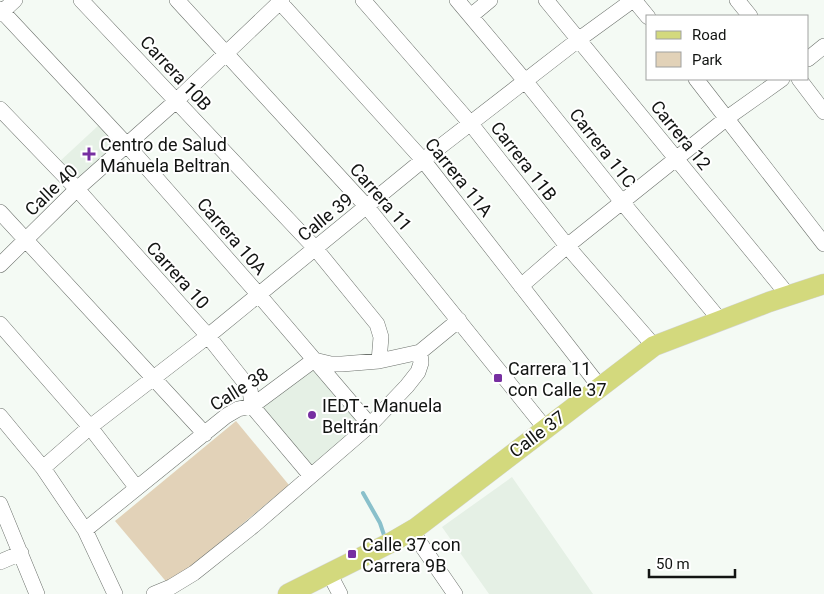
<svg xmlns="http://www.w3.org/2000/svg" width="824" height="594" font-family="Roboto,sans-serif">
	<rect width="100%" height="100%" fill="#f4faf4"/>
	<path fill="#e5f0e5" d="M100,124L120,146L79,183L59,162Z
		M313,364L363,422L310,467L261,407Z
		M512,477L593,594H489L442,527Z"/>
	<path fill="#e2d2b8" d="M236,421L289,485L169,585L115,521Z"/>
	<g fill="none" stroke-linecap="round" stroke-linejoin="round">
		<path stroke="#89c0cb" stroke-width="4" d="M363,493L380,523L385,538"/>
		<g stroke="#6c716c" stroke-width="16">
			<path id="minor" d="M81,0L315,248L377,324L381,337L379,361
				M177,0L367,207L545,428
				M278,0L423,160L600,387
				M363,0L471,124L567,246L654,346
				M457,0L526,82L622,202L720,320
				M546,0L788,295
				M634,0L648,17
				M737,0L750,16
				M0,9L127,145L259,295L370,425
				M0,14L15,0
				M472,15L490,0
				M808,59L824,46
				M696,79L824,244
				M799,79L824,112
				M0,109L77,189L208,336L250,389L252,406L311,476
				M0,212L205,434
				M0,265L77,189L176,101L282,0
				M521,286L567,246L727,118L782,79
				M0,324L90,427L136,487
				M0,416L43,468L85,530L115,594
				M43,468L90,427L208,336L423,160L578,40L633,0
				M0,504L37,594
				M85,530L226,416L238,409L252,406L314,360L331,364H342L379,361L420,352L459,320
				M411,530L455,594
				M0,562L21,553
				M329,573L340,594
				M154,594L171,587L194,573L253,526L370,425L407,386L418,372L421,363L420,352"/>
		</g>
		<g stroke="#d4d5d4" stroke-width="21">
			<path id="major" d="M288,594L392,542L416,528L654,346L769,302L824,284"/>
		</g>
		<use href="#minor" stroke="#fff" stroke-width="15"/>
		<use href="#major" stroke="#d3d97d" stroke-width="20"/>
	</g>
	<g fill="#772fa1" stroke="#fff" stroke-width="2">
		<path d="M86.5 146.5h5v5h5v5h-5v5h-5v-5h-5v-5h5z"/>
		<rect x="493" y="373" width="10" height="10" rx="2.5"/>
		<circle cx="312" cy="415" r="5"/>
		<rect x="347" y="549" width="10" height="10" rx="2.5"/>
	</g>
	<g text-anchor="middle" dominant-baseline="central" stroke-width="4" stroke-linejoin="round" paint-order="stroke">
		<g font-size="18" fill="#121412" stroke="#fff">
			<text transform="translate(176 73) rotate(47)">Carrera 10B</text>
			<text transform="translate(681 135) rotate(51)">Carrera 12</text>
			<text transform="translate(603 148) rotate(52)">Carrera 11C</text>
			<text transform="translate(524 161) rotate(52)">Carrera 11B</text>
			<text transform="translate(459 177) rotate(51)">Carrera 11A</text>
			<text transform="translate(51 190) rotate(-44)">Calle 40</text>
			<text transform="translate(381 197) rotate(49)">Carrera 11</text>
			<text transform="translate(325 217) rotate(-39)">Calle 39</text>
			<text transform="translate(232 236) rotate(49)">Carrera 10A</text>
			<text transform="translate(178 275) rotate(48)">Carrera 10</text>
			<text transform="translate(239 389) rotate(-32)">Calle 38</text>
			<text transform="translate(537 434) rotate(-37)">Calle 37</text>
		</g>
		<g font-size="18" fill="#121412" stroke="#fff" text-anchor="start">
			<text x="100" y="144">Centro de Salud<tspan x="100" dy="21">Manuela Beltran</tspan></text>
			<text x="508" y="368">Carrera 11<tspan x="508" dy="21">con Calle 37</tspan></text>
			<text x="322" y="405">IEDT - Manuela<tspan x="322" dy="21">Beltrán</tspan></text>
			<text x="362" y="544">Calle 37 con<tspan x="362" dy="21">Carrera 9B</tspan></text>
		</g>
	</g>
	<rect x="646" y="15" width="162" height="65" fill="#ffffff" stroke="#a0a1a0"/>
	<rect x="656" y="31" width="25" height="8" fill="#d3d97d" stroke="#a0a1a0"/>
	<text x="692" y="40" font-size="15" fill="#121412">Road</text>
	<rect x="656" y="52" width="25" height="15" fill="#e2d2b8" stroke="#a0a1a0"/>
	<text x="692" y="65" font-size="15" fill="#121412">Park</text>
	<path d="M649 569v8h86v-8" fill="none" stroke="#121412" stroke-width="2.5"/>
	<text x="656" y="569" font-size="15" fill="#121412" stroke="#ffffff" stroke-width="4" paint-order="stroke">50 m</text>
</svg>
